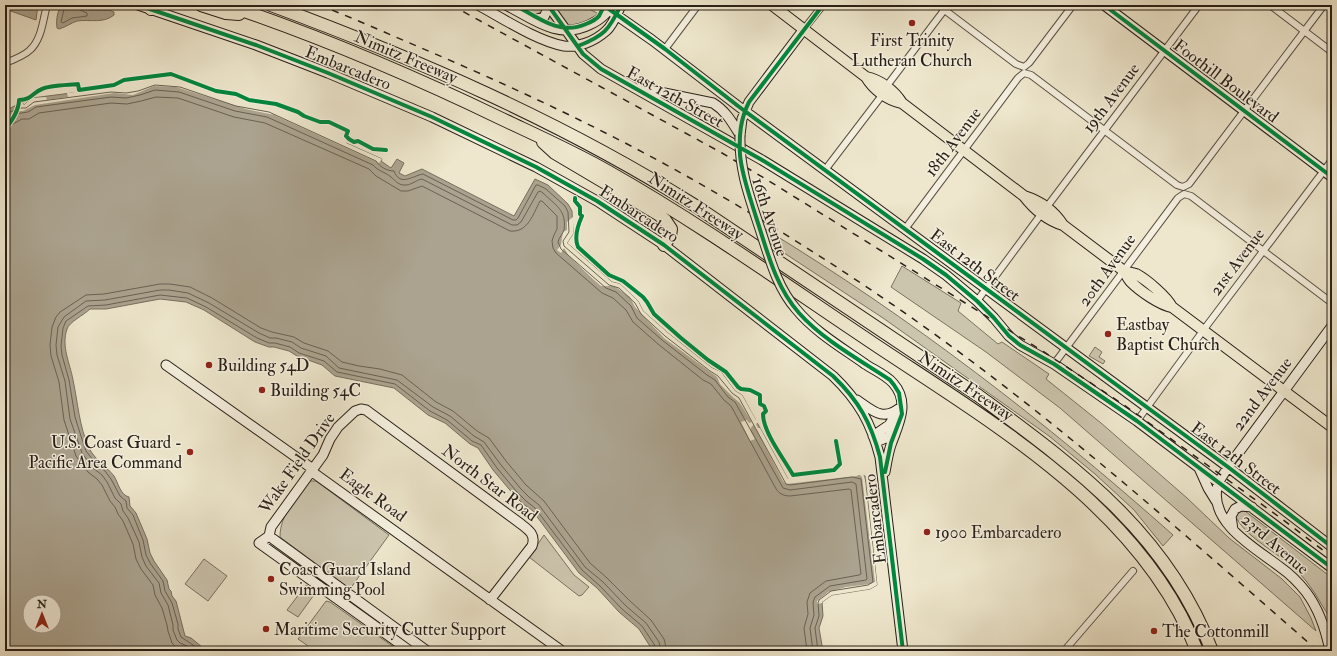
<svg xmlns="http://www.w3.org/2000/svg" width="1337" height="656" font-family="'IM FELL Double Pica',serif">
	<rect width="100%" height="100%" fill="#eee7cd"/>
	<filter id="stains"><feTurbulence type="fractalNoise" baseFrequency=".005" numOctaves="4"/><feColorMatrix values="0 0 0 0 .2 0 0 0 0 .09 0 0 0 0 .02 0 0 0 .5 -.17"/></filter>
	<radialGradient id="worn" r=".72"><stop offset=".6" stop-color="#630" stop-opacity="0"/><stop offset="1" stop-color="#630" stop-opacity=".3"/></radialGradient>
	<path fill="#ccc5ae" stroke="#7a7262" d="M517,5H581L599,14C591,19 583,25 574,26C553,28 534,14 517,5Z
		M765,229C910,317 1046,422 1173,535L1163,546L1134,510L1095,474L1049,436L883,318L769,243Z
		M902,266L961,303L958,311L998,344L1002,342L1049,374L1046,379L1101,423L1187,498L1229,538L1282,579L1300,597L1311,618L1316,631L1060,408L986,352L891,287Z
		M1095,347L1102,352L1099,357L1105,361L1103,364L1089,356Z
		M309,481H316L389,535L350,589L280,537C280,514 296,499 309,481Z
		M1241,510L1245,511L1332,578V609L1330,618C1319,601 1311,584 1296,570C1279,553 1244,537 1235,515L1237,512Z
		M544,535L574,575L589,587L582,595L579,596L529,557Z
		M204,559L227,576L208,601L185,584Z
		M306,585L316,592L298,617L287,610Z
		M326,601L330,602L398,650L397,651H305L308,646L298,639Z"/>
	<path fill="#aba38f" stroke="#776e5f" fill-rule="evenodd" d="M5,5H38L36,20L5,9Z
		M62,5H75L90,10H109L114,12V15C103,24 90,19 77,21C71,23 66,27 59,29L57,28C56,20 57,11 62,5Z
		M165,82L299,122L382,159L381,161L391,168L397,159L404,163L399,173L405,176L422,169L514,216L535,179L548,185L568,204L572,211L573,234L567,243L612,282L620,284L638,301L643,311L668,333L712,368L721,372L735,391L742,395L789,481L860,474L865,476L877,585L870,589L832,595L822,602L823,616L819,628L823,651H653L639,629L619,612L597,588L579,573L532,510L523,504L514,495L493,470L478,448L470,444L445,423L428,415L394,388L335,376L322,365L297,356L289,351L274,347H269L255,342L204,310L186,302L160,299L106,309H90C84,315 69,322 67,329C61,347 70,363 73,380C78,403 79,426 89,448C95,460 106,466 114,476C118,482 120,495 129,497L130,506L136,513L147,539L150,553L154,561L167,580L169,589L171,591L172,596L176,601L185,636L191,638L207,651H5V111L22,102L24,105L32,98L111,88L125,89ZM30,602H54V626H30Z"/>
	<path fill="#eee7cd" d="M154,79L181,81V82L200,88L229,96L241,102H250L271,106L347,141L346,143L382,159L379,163L274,115L246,109L176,87L154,86L133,95L114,93L35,105L23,111H19L12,124L5,132V125L17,105L22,102L24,105L32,98L46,97L47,100L68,97L67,93L116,87L127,88V87L154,81Z
		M573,217V234L567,243L612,282L620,284L638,301L643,311L668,333L712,368L721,372L735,391L742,395L756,420L758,419L759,422L756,424L758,428H760L788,479L852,471L863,473L865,480L877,585L870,589V587V589L832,595L822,602V603L817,604V601L828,592L846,587L870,584L875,582L862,477L860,475H858L857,476L786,484L783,481L754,425L752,426L750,430L755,439L750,441L741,422L747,420L749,423L752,422L748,416L740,403L734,398L720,384L717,377L664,338L635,307L630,297L614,286H601L594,280L569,256L564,248L561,253L557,250L561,245L563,232L567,230V222Z"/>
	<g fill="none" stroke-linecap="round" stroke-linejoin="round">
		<path stroke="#6a6153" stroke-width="1" d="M65,5L61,22L63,23L72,18L87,16V13L78,9L77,5
			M5,114L20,108H26L34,102L111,92L126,93L138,91L155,85L180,87L236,106L269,112L376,161C380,167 387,171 394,171C400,187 412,176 423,174L513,220H516L518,218L536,185H538L546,189L565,206L568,212L569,232L563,241L564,246L609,285L619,288L635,303L641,314L665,336L710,371L718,376L732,393L739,398L786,484L790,485L852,477L861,479L873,582L868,585L831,591L819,600L818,603L819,616L815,628L818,651
			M5,119C11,119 15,114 21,113C30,112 28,112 36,107L111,97L126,98L140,95L155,90L179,92L235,111L267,117L373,165C378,171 385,172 391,177C395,180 398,185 404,185C410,186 416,180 422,179L512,225H517L521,222L538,192L540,191L543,193C555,205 567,210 564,230C563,234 559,237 558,242L561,249L606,288L616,292L631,306L637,318L662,340L707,375L715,380L728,397L735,402L783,488L790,490L852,482L856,484L867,579L866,580L830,586L815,597L813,602L814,615L810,628L813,651
			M5,125H11L22,119H29L39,113L111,103L127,104L141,101L156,97L178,98L234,117L265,123L369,169L376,176L401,191H408L422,186L510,231C528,233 533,214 540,201H542L557,216V229L554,235L552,241L553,248L556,253L602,293L613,298L626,310L633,322L658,344L703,380L711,384L724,400L731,406L775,487C778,493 783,496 790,496L849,489L851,490L861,574L859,575L826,581L810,593L807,602L808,614L804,628L807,651
			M183,651L177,648L172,643L168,631L167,625L162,608L155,595L153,585L141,569L136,559L133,544L123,521L118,514L115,507L110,501L102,485L97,479L88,472L76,456L64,420L59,382L51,356L50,345L52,327L56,317L60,312L86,295L104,294L160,284H170L190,287L212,298L261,328L272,332L294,337L304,343L328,351L342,362L359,366L380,369L402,375L436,402L453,411L477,431L489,438L506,461L526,485L544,501L590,563L607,578L630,601L651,620L664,639L667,651
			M194,651L187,646L180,643L177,640L173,630V625L168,605L161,593L159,583L146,566L142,557L139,542L128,518L123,511L121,504L115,498L107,482L102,475L93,468L82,453L70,419L65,381L57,355L56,345L58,327L64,317L86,301L105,300L160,290H169L188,293L209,303L259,333L270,338H276L292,342L301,348L326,356L339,368L397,380L433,407L450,416L474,436L484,442L501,465L521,489L529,497L539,505L585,567L603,582L626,606L646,623L659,642L661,651
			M202,651L181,637L178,629V624L172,603L165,591L163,581L150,563L146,555L143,540L133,515L127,508L126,501L120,496L111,479L105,471L97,465L86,451L80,433L75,417L69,380L62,355L61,346L63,328L66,321L88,306L106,305L160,295L187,298L206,307L257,338L269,343H275L290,347L299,353L324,361L337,372L395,384L430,411L447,420L472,441L481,445L497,468L517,492L526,501L535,508L582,570L600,586L622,609L642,626L654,644L656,651"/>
		<g stroke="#5a5144" stroke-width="8">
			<path id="street" d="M938,5L1016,64L1024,67L1029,63L1073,5
				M1270,5L1332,52
				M804,29L823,5
				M665,49L698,5
				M5,63C13,60 24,56 30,50C42,39 43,19 47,5
				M886,87L948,5
				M825,170L883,94
				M1046,208L1199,5
				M905,229L1018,78L1024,73L1031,75L1177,185L1183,187L1189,184L1324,5
				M977,301L1042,213
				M1054,364L1178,198L1184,194L1191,196L1332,303
				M1137,421L1208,324L1332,160
				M1064,651L1133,571"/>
		</g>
		<g stroke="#281f17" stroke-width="11">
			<path id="secondary" d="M138,5L256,45L328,73L432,117L536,167L597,201L664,245L833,376C859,401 871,423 880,457L903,651
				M478,5C502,18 537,41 564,46C578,48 595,41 606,31C613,25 617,14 621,5
				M506,5C533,19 558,40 589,25C598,21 607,15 611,5
				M548,5L583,54L601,69L762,160L923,259L946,275L977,301L994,318L1009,336L1020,345L1054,364L1137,421L1332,568
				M602,5L652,40L738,106L1228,467L1332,547
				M1104,5L1332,177
				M534,20L544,17L549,6
				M640,88L713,103C726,111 732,122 740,135
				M740,135L742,119L749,102L804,29
				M865,364C874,370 886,375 893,383C910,402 899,423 892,442C888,452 887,462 885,472
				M166,365L310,467L311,471L562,651
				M857,400C873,411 883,422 901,407
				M873,436L889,425L899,410
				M876,442L888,437L896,430
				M1199,468L1208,488L1216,501
				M1233,530L1231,516L1235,509L1241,506L1252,507
				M269,536L427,651
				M410,651L259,543L269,536L271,527L323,455L330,439L338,427L355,411L361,409L366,410L521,524C529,530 536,535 532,546L490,600
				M1330,651C1326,631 1319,609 1306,592C1299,583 1290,574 1280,567C1257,549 1210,524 1217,488C1218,481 1224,474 1228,467L1332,326"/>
		</g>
		<g stroke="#281f17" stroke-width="12">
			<path id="primary" d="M772,5L866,77C880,80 894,90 902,103L1024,196C1034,209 1047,220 1063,225
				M866,77C873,89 887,100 902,103
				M1024,196C1040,201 1054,211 1063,225L1124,271C1126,274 1128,279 1131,282C1140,291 1160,305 1172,307
				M1124,271C1128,272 1132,273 1136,274C1147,280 1166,296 1172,307L1332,427"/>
		</g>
		<g stroke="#281f17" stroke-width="14">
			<path id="highway" d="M150,5L151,9
				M201,5L226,13L239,14
				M227,5C321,37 413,76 502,119C538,136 574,152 609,172C701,224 787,286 874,344C994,424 1143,510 1197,651
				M271,5C417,59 562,122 694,205L979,396C1076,468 1167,533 1212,651
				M543,142L555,153L658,214L665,220L671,229L670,236L664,245"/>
		</g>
		<use href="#street" stroke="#f4efde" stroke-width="6"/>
		<use href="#secondary" stroke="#f4efde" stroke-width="9"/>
		<use href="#primary" stroke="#eee7cd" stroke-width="10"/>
		<use href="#highway" stroke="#eee7cd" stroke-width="12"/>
		<path stroke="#281f17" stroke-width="1.5" stroke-dasharray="7 7" stroke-linecap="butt" d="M319,5C353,18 386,33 419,47C511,86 603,129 690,178C773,225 855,277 933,333C1068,430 1193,542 1318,651
			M451,5L722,153L769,181L1044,352L1124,405L1282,519L1332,557"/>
		<g stroke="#281f17" stroke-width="11" stroke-linecap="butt">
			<path id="secondary-bridge" d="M740,135C739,171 750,198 761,232C770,259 777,287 796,309C815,332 841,347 865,364"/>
		</g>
		<use href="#secondary-bridge" stroke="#f4efde" stroke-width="9"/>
		<g stroke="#f4efde" stroke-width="6">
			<path id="cycleway" d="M138,5L256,45L328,73L432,117L536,167L597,201L664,245L833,376C859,401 871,423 880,457L903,651
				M515,5C537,17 559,36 586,24C591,22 596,20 599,16C601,12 603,8 605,5
				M548,5L583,54L601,69L762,160L923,259L946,275L977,301L994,318L1009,336L1020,345L1054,364L1137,421L1332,568
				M823,5L749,102C740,120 739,136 740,155C742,176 750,197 756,217C767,250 775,286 799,313C823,340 860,360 890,380L894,385L899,393L902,414L891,443L885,472
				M1104,5L1332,177
				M609,9L665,49L738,106L1228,467L1332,547
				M578,46C604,36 609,30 621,5
				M5,130C11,122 19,111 19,100C32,100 33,92 42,89C49,85 69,85 78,84L79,90L114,85L124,80L171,74L216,91L236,94L249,100L276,104L298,112L304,116L320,122H329L348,131L346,136L349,139L354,142L358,141L373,149L386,150
				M575,198V201L580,207V214L582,216C578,225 574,238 578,247L609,275L623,281L643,297L647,302L654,314L681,338L708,360L726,372L738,387L741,389L750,390L760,395V404L764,406L766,411L763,414C763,432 784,459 793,475L834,470L840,464L836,441"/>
		</g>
		<use href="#cycleway" stroke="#00873e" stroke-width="4"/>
	</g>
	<g fill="#8f2418" stroke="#f4efde" stroke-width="1.5">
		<circle cx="912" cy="23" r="4"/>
		<circle cx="1108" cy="334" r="4"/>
		<circle cx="209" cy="365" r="4"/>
		<circle cx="262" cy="390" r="4"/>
		<circle cx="190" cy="452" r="4"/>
		<circle cx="927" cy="532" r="4"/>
		<circle cx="271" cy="579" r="4"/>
		<circle cx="266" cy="629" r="4"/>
		<circle cx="1154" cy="631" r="4"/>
	</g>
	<g text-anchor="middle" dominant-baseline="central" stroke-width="3" stroke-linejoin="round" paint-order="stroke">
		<g font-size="17" fill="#281f17" stroke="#f4efde" text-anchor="start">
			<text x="912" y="40" text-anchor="middle">First Trinity<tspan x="912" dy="20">Lutheran Church</tspan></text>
			<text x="1116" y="324">Eastbay<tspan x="1116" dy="20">Baptist Church</tspan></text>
			<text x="217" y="365">Building 54D</text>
			<text x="270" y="390">Building 54C</text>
			<text x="182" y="442" text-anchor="end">U.S. Coast Guard -<tspan x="182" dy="20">Pacific Area Command</tspan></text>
			<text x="935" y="532">1900 Embarcadero</text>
			<text x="279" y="569">Coast Guard Island<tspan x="279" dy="20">Swimming Pool</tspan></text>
			<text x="274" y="629">Maritime Security Cutter Support</text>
			<text x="1162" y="631">The Cottonmill</text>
		</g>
		<g font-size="17" fill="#281f17" stroke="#f4efde">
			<text transform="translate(406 57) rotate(23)">Nimitz Freeway</text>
			<text transform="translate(348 68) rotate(22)">Embarcadero</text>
			<text transform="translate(1226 81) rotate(37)">Foothill Boulevard</text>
			<text transform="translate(675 97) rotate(29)">East 12th Street</text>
			<text transform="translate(1111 98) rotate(-53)">19th Avenue</text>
			<text transform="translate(953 142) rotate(-53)">18th Avenue</text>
			<text transform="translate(696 206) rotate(33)">Nimitz Freeway</text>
			<text transform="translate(639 214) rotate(33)">Embarcadero</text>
			<text transform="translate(770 217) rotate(72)">16th Avenue</text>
			<text transform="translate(1237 262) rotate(-53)">21st Avenue</text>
			<text transform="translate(975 265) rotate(37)">East 12th Street</text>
			<text transform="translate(1107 270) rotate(-54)">20th Avenue</text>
			<text transform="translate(966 386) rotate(34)">Nimitz Freeway</text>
			<text transform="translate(1262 394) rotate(-53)">22nd Avenue</text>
			<text transform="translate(1236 458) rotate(37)">East 12th Street</text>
			<text transform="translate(297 463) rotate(-55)">Wake Field Drive</text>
			<text transform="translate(490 483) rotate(37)">North Star Road</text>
			<text transform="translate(373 495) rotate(36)">Eagle Road</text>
			<text transform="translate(875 519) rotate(-97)">Embarcadero</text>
			<text transform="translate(1275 544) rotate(41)">23rd Avenue</text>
		</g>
	</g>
	<rect width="1337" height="656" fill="none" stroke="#eee7cd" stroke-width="20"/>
	<rect x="6" y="6" width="1325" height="644" fill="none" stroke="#281f17" stroke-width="2"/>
	<rect x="10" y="10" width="1317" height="636" fill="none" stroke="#281f17"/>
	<g transform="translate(42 614)"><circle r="19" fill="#f4efde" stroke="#a29c8e"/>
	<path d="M0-3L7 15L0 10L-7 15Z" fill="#8f2418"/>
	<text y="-6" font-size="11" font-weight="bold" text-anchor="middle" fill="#281f17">N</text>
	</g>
	<rect width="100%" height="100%" filter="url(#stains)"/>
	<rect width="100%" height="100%" fill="url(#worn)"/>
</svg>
